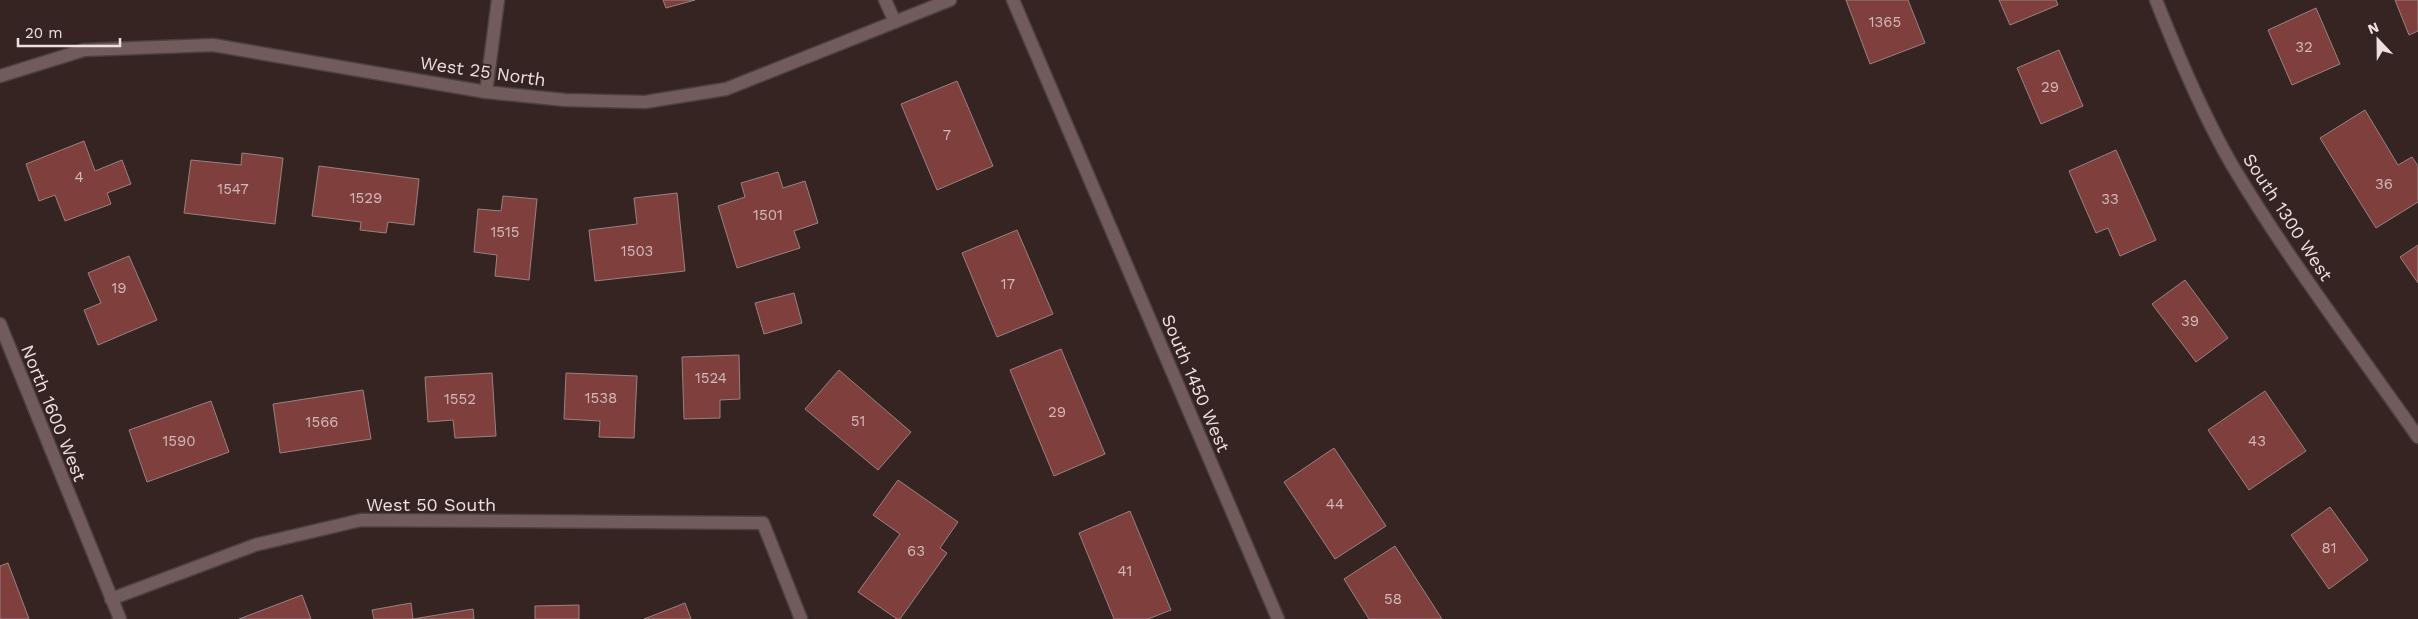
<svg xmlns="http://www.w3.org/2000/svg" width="2418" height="619" font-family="'Work Sans',sans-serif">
	<rect width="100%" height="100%" fill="#362423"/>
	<path fill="#7f3f3d" stroke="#988281" d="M663,0H695L666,8Z
		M1846,0H1908L1925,43L1870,64Z
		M1999,0H2056L2058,5L2010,25Z
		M2395,0H2418V31L2409,35Z
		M2316,8L2340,64L2292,85L2268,30Z
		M2059,50L2083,106L2041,124L2017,68Z
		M957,81L993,166L937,190L901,104Z
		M2365,110L2398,165L2412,157L2418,166V202L2376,228L2320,138Z
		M84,141L95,171L122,160L131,184L107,193L111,204L65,221L55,195L39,201L26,164Z
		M2116,150L2156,240L2120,256L2108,228L2096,233L2069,171Z
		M242,153L283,158L275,224L184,213L191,160L241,165Z
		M319,166L419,179L414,225L388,222L386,233L360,230L361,222L312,216Z
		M778,172L783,188L805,181L818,223L794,231L800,248L737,268L718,206L745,197L741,183Z
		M677,193L685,271L595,281L589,230L637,224L634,198Z
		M503,196L537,199L529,280L495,276L497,255L474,252L478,209L501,211Z
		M1017,230L1053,314L997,337L962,253Z
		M2418,245V283L2400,257Z
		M129,256L157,320L98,345L84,310L101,303L88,273Z
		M2185,280L2228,338L2196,362L2152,304Z
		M794,293L802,323L764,334L755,303Z
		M1061,349L1105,454L1054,476L1010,370Z
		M739,355L740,399L720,400V418L684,419L682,357Z
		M839,370L911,432L878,470L805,409Z
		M492,373L496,436L455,438L453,420L428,422L425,377Z
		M566,373L637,376L634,438L599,437L600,421L564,419Z
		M363,390L371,439L280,453L273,404Z
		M2265,391L2306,451L2249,490L2208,430Z
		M211,401L229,452L147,482L129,430Z
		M1334,448L1386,526L1335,559L1284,482Z
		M898,480L958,522L940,548L947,553L900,619H897L858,592L900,534L873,515Z
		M2330,507L2368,560L2329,589L2291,535Z
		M1130,511L1171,610L1148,619H1114L1079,533Z
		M1395,546L1442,619H1369L1344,579Z
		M8,563L29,619H0V566Z
		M302,595L311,619H239Z
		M411,603L413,619L473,609L474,619H374L372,610Z
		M685,603L691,619H644Z
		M579,605V619H535V606Z"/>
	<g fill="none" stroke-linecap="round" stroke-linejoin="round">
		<g stroke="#4e403f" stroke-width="15">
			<path id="service" d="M885,0L895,22"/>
		</g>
		<g stroke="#4e403f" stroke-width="15">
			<path id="minor" d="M1013,0L1278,619
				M2156,0C2178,56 2202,113 2232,165C2288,259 2355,347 2418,437
				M0,76L84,50L213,45L486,92L565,100L645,102L726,89L950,0
				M486,92L498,0
				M0,324L120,619
				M111,599L255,545L361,520L763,523L801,619"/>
		</g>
		<use href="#service" stroke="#715c5b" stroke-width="12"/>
		<use href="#minor" stroke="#715c5b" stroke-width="12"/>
	</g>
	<g text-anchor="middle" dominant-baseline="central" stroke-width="4" stroke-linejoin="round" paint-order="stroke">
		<g font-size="15" fill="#d2b8b7">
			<text x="1885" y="22">1365</text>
			<text x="2304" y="47">32</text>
			<text x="2050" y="87">29</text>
			<text x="947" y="135">7</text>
			<text x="79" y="177">4</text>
			<text x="2384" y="184">36</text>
			<text x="233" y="189">1547</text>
			<text x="366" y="198">1529</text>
			<text x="2110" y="199">33</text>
			<text x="768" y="215">1501</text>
			<text x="505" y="232">1515</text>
			<text x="637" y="251">1503</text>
			<text x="1008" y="284">17</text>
			<text x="119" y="288">19</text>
			<text x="2190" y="321">39</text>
			<text x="711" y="378">1524</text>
			<text x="601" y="398">1538</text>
			<text x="460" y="399">1552</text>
			<text x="1057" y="412">29</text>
			<text x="858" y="421">51</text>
			<text x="322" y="422">1566</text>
			<text x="179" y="441">1590</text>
			<text x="2257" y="441">43</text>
			<text x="1335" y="504">44</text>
			<text x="2329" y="548">81</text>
			<text x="916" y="551">63</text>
			<text x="1125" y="571">41</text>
			<text x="1393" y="599">58</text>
		</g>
		<g font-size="18" fill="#ede1e0" stroke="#362423">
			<text transform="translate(483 71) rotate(8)">West 25 North</text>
			<text transform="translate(2288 217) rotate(57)">South 1300 West</text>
			<text transform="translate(1196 383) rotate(67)">South 1450 West</text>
			<text transform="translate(54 413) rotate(68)">North 1600 West</text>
			<text x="431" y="504">West 50 South</text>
		</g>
	</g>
	<g transform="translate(2378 40) rotate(338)" stroke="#362423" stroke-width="4" paint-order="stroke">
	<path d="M0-4L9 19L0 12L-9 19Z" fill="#ede1e0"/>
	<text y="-8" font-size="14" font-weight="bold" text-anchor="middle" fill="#ede1e0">N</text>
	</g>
	<path d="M18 38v8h102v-8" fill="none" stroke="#ede1e0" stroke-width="2.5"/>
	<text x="25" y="38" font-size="15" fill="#ede1e0" stroke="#362423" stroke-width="4" paint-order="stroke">20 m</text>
</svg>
